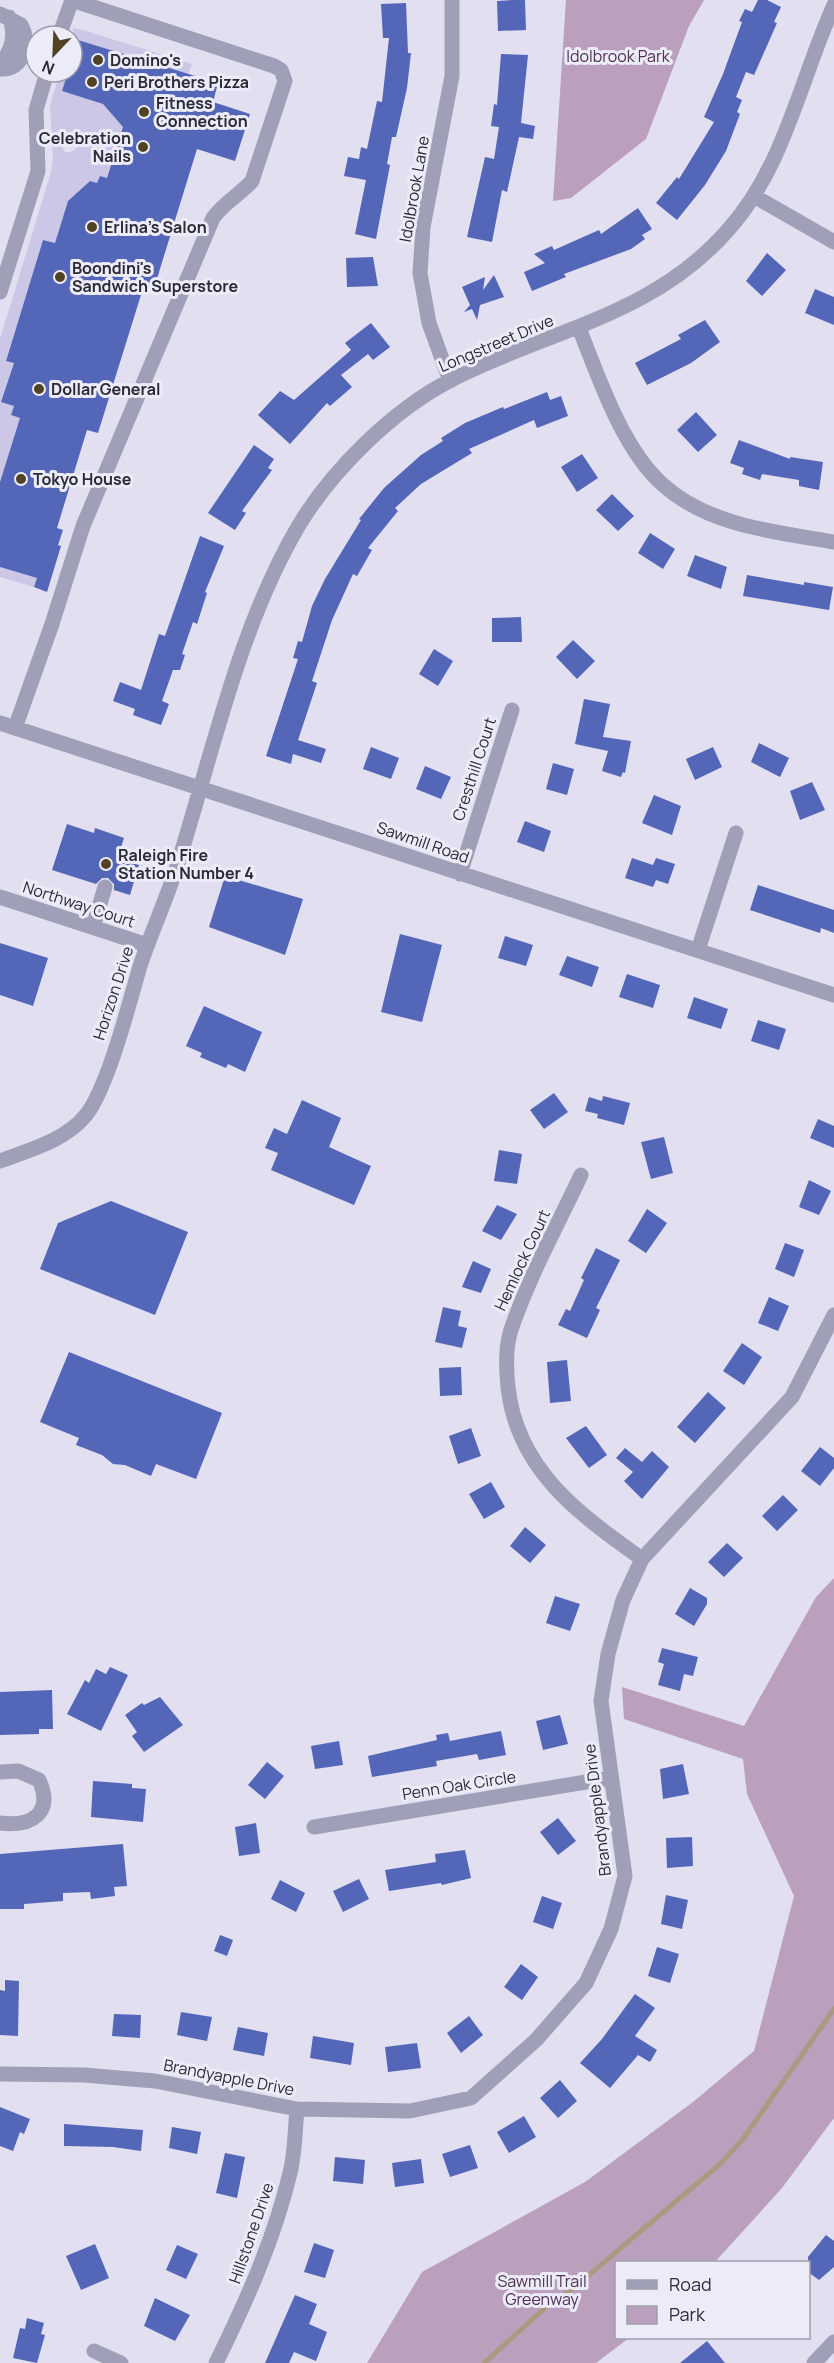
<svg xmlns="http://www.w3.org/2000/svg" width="834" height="2363" font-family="Manrope,sans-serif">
	<rect width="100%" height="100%" fill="#e1dff0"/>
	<path fill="#bba0bd" d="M566,0H704L689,26L646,139L571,198L553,201Z
		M834,1578V2118L782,2188L715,2262H616V2338H629L596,2363H367L422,2272L585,2182L693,2102L754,2051L794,1896L747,1794L743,1759L624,1719L622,1687L744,1726L816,1597Z"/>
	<path fill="#ccc7e6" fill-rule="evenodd" d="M73,28L83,30L192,64L188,74L78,40L72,59Z
		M60,72H68L62,91L103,104L123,127L107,178L100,176L97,183L90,181L68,201L55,243L43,240L6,360L14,363L2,402L14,406L11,415L20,418L0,482V339L51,172L53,157L50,106ZM71,135L78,141V147L69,153L64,151L61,143L66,136Z
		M0,567L37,578L34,587L0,577Z"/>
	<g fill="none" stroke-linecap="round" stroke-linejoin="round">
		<path stroke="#aa9a81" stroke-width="5" d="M484,2363L546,2307L575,2287L720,2164L743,2139L834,2009"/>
	</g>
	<path fill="#5466b8" d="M512,0H525L526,30L498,31L497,1Z
		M758,0H767L781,7L774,22L777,23L754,75L746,72L736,97L742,100L737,112L740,114L726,151L705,185L677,220L656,203L677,177L679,179L714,122L704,117L723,74L742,22L739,21L745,9L752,12Z
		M406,3L408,53H411L407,88L396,137H392L387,164L390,165L376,239L355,234L366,180L344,176L348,157L359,159L361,147L367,149L377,101L382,102L389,38H383L381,4Z
		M78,40L218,83L213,102L250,114L235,161L197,149L155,285L145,282L98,433L87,430L57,528L63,530L58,545L61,546L47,592L34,587L37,578L0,567V482L20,418L11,415L14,406L1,402L14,363L6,361L43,240L55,243L68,201L90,181L97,183L100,176L107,178L123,127L103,104L62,91L68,72H72V59Z
		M501,54L528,55L521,123L535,126L533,139L519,137L507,192L502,190L492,242L467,237L485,157L494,159L499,127L491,126L494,104L497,105Z
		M638,208L652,229L642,235L645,239L631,249L564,274L566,277L532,291L524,272L545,263L534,254L552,246L554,250L599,230L601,234Z
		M767,253L786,270L762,296L746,281Z
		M373,257L378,286L347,287L346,258Z
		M494,275L504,297L480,305L477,320L472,309L464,312L470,305L462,287L485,277L483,290Z
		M815,289L834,297V325L805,313Z
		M705,320L720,342L691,363L647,385L635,363L681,339L678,335Z
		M371,323L390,347L373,360L368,354L341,375L352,387L330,406L327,403L290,444L258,415L280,391L294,400L351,350L345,343Z
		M547,392L550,400L561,396L568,416L537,428L534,420L469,449L472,453L421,484L395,508L398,511L368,548L372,550L357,576L353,574L332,620L312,681L317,683L298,740L326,749L321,763L293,754L291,764L266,756L298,659L293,658L298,641L302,642L312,606L325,579L361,520L359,519L384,488L421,455L443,441L441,438L465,423L503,407L504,409Z
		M696,412L717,435L698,452L677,430Z
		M739,440L790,459V457L823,462L819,490L799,486V480L762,474L760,480L742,474L744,468L730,463Z
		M254,445L274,459L268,468L272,470L242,511L246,513L235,530L208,513Z
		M582,454L598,478L577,492L561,467Z
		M612,494L634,516L618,531L596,510Z
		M650,533L675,549L663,569L638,553Z
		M200,536L224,546L205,592L207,593L197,624L193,622L182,654L185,655L180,670H173L162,701L169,704L161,725L133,715L135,709L113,701L120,682L141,690L159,634L165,636Z
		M695,555L727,567L721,589L687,576Z
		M747,575L804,585V582L833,587L829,610L743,596Z
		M521,617L522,642H492V618Z
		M573,640L595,661L577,679L556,657Z
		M434,649L453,661L438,686L419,674Z
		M584,699L610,704L603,737L631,741L625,773L623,772L621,777L602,771L608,751L575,744Z
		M759,743L789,758L780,777L751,762Z
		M371,747L399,758L391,779L363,769Z
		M713,747L722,767L695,780L686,759Z
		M553,763L574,769L567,795L546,789Z
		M425,766L451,777L441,799L416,789Z
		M812,782L825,810L800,820L790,791Z
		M654,795L681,806L672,835L642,823Z
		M525,821L551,831L544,852L517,842Z
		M67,824L94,833L95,828L124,838L117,859L139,865L130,895L114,890V884L108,878H102L96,884L52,870Z
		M632,858L653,865L656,858L675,864L668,884L656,880L653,887L625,878Z
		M225,876L303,899L285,955L209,927Z
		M758,885L834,910V933L821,928L820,933L750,910Z
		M400,934L442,945L422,1022L381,1012Z
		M505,936L533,945L526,966L498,958Z
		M0,943L48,958L33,1006L0,995Z
		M567,956L599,967L592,987L559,975Z
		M627,974L660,985L653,1008L619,997Z
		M694,997L728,1009L721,1029L687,1018Z
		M204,1006L262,1032L245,1072L228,1064L226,1068L200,1057L202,1053L186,1046Z
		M758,1020L786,1029L779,1050L751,1041Z
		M554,1093L568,1112L544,1129L530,1110Z
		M603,1096L630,1103L624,1125L597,1118L598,1114L585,1111L589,1097L602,1101Z
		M302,1100L341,1118L329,1147L371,1166L354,1205L271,1170L278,1153L265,1148L274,1128L287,1134Z
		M818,1119L834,1126V1148L810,1138Z
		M664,1137L673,1173L651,1179L641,1142Z
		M499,1150L522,1154L517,1184L494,1181Z
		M809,1180L831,1191L819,1215L799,1207Z
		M111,1201L188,1232L155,1315L40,1269L58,1223Z
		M497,1205L517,1214L501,1240L482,1231Z
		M647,1209L667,1223L646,1253L628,1241Z
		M785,1243L804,1250L794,1277L775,1269Z
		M596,1248L620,1260L596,1308L600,1310L587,1338L558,1325L566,1309L570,1311L584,1280L581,1278Z
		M473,1261L491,1269L481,1293L462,1287Z
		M769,1297L789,1306L778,1331L758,1323Z
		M443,1307L461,1311L458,1326L467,1328L462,1348L435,1342Z
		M742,1343L762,1357L744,1385L723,1371Z
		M69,1352L222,1413L196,1479L156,1464L151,1476L125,1465L113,1464L102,1455L76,1445L79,1438L40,1422Z
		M567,1360L571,1401L550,1403L547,1362Z
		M461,1367L462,1395L440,1396L439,1368Z
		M708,1392L726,1408L695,1443L677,1427Z
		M586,1426L607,1455L589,1468L566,1438Z
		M471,1428L481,1456L458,1464L449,1436Z
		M820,1447L834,1458V1468L820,1486L801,1471Z
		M625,1448L642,1462L652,1451L669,1467L642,1499L624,1481L633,1472L616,1458Z
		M491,1482L505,1507L484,1519L469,1494Z
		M783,1495L798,1510L777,1531L762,1516Z
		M525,1527L546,1545L530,1563L510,1546Z
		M727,1543L743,1558L724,1577L708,1562Z
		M690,1588L707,1598V1604L694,1626L675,1614Z
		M555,1596L580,1604L570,1631L546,1623Z
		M662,1648L698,1657L693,1676L684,1674L680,1691L658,1685L664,1664L658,1662Z
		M110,1667L128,1675L101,1731L67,1714L85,1680L89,1683L96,1669L106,1674Z
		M52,1690L53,1729H39V1734L0,1735V1692Z
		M160,1697L183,1725L144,1752L132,1736L137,1732L125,1715L142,1703L144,1705Z
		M560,1715L568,1744L543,1750L536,1721Z
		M501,1731L506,1755L479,1760L477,1754L436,1761L437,1766L372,1777L368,1756L437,1740L436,1735L448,1733L450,1741Z
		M339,1741L343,1765L315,1769L311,1746Z
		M267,1762L284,1776L265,1799L248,1785Z
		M683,1764L689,1794L663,1799L660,1769Z
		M93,1781L132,1784V1788L146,1789L143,1822L91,1817Z
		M558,1818L576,1841L558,1855L540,1832Z
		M256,1823L260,1853L239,1856L235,1827Z
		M692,1837L693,1866L667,1868L666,1838Z
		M123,1844L127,1886L114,1887L115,1896L91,1899L90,1892L63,1893V1901L24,1904V1909H0V1854Z
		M465,1850L471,1878L442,1885L441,1883L389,1891L385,1870L436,1862L435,1854Z
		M359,1879L369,1899L343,1912L333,1891Z
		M280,1880L305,1893L296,1912L271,1899Z
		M666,1895L688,1900L682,1929L661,1924Z
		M542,1896L562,1903L553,1929L533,1922Z
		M220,1935L233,1940L227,1956L214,1951Z
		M657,1947L679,1954L670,1983L648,1976Z
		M521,1964L538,1977L522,2000L504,1987Z
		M5,1980L19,1981L18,2036L0,2035V1990L5,1991Z
		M635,1994L655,2008L635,2036L657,2050L650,2062L638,2055L610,2088L580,2063L602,2039Z
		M181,2012L212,2017L207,2041L177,2035Z
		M114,2014L141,2015L140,2038L112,2036Z
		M469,2016L483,2035L461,2053L447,2033Z
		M238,2027L268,2033L264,2056L233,2050Z
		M313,2036L354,2043L351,2065L310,2058Z
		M417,2043L421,2068L388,2072L385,2047Z
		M560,2080L577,2101L558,2118L540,2098Z
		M0,2107L30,2119L24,2134L20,2132L13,2151L0,2146Z
		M524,2116L536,2137L509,2153L497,2132Z
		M64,2124L143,2130L141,2151L113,2147L64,2146Z
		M172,2127L201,2132L197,2154L169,2148Z
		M470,2145L478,2168L450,2177L442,2154Z
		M225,2153L245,2157L237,2198L216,2193Z
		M335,2157L365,2160L363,2184L333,2181Z
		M421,2159L424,2183L395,2187L392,2163Z
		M826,2235L834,2241V2267L819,2280L808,2272V2257Z
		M314,2243L334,2250L325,2278L304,2272Z
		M95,2244L109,2278L81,2290L66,2256Z
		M177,2245L198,2254L186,2279L166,2270Z
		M295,2295L317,2304L309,2324L327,2332L316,2361L294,2352L289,2363H265Z
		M155,2298L190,2315L175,2341L144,2326Z
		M27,2318L44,2323L41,2334L45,2335L37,2363L13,2358L20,2328L25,2329Z
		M707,2341L725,2363H680Z"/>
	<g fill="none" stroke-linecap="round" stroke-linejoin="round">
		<path stroke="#a09fb8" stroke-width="15" d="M0,14L21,25C31,42 24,71 0,69
			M59,36L72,0
			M0,63C13,51 16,33 9,17
			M754,196L834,242
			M0,292L38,171L36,110L47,72
			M579,328C599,378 622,448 662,484C708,526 776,532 834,542
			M450,381L429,323L420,273L423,227L452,76V0
			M0,723L834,995
			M15,728L52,624L83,526L213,218C224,202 240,195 252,181L285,81L281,70L274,66L72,0
			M460,874L512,710
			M0,897L147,945
			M93,927L105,887
			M698,950L736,833
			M0,1161C29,1150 65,1141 86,1115C108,1087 129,1004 140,966C152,930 168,896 179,860C214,748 239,627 299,525C333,469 393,410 451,380C548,330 652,317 728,230C784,168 800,80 834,5
			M581,1175C558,1224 531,1273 513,1324C505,1344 506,1366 508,1387C517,1470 579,1514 642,1559
			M0,1772L18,1771L39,1780C54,1813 32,1827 0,1823
			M314,1827L610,1778
			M0,2074L84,2075L155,2081L297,2109L410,2111L471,2098L536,2040L586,1983L611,1929L625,1876L601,1701L608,1654L623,1600L642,1559L792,1397L834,1315
			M94,2351L121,2363
			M216,2363C246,2302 274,2240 290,2173C295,2153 295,2130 297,2109
			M814,2363L834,2342"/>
	</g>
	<g fill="#524224" stroke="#ecebf8" stroke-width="2">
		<circle cx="98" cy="60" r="6"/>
		<circle cx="92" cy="82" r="6"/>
		<circle cx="144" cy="112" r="6"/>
		<circle cx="143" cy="147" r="6"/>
		<circle cx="92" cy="227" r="6"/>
		<circle cx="60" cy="277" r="6"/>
		<circle cx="39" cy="389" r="6"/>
		<circle cx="21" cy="479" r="6"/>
		<circle cx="106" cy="864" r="6"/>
	</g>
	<g text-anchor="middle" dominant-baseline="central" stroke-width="6" stroke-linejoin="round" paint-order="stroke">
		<g font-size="16" fill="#4f3051" stroke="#ecebf8">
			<text x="618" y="56">Idolbrook Park</text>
			<text x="542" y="2281">Sawmill Trail<tspan x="542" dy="18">Greenway</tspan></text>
		</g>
		<g font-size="16" font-weight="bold" fill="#2a2b35" stroke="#ecebf8" text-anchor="start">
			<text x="110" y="60">Domino's</text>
			<text x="104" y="82">Peri Brothers Pizza</text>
			<text x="156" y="103">Fitness<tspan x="156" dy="18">Connection</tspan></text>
			<text x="131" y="138" text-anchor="end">Celebration<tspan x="131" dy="18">Nails</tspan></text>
			<text x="104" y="227">Erlina's Salon</text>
			<text x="72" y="268">Boondini's<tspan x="72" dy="18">Sandwich Superstore</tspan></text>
			<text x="51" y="389">Dollar General</text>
			<text x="33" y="479">Tokyo House</text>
			<text x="118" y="855">Raleigh Fire<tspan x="118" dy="18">Station Number 4</tspan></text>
		</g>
		<g font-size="16" fill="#2a2b35" stroke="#ecebf8">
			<text transform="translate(414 189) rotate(-80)">Idolbrook Lane</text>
			<text transform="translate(496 343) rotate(-23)">Longstreet Drive</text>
			<text transform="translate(474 769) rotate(-72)">Cresthill Court</text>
			<text transform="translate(423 842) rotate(19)">Sawmill Road</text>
			<text transform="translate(79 904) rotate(18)">Northway Court</text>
			<text transform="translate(113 993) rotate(-72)">Horizon Drive</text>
			<text transform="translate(522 1260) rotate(-65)">Hemlock Court</text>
			<text transform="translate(459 1785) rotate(-9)">Penn Oak Circle</text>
			<text transform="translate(597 1810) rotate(-97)">Brandyapple Drive</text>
			<text transform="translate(229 2077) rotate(11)">Brandyapple Drive</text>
			<text transform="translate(251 2233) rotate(-71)">Hillstone Drive</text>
		</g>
	</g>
	<rect x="615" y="2261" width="195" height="78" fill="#ecebf8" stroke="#9e9eaa" stroke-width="1.5"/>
	<rect x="627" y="2280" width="30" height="9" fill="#a09fb8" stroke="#9e9eaa" stroke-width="1.5"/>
	<text x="669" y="2291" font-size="18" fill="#2a2b35">Road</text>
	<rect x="627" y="2306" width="30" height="18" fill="#bba0bd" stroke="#9e9eaa" stroke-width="1.5"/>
	<text x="669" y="2321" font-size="18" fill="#2a2b35">Park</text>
	<g transform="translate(54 54) rotate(203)"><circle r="28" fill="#ecebf8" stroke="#9e9eaa" stroke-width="1.5"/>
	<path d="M0-4.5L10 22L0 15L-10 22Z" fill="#524224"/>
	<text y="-9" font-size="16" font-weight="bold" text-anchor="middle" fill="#2a2b35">N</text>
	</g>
</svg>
